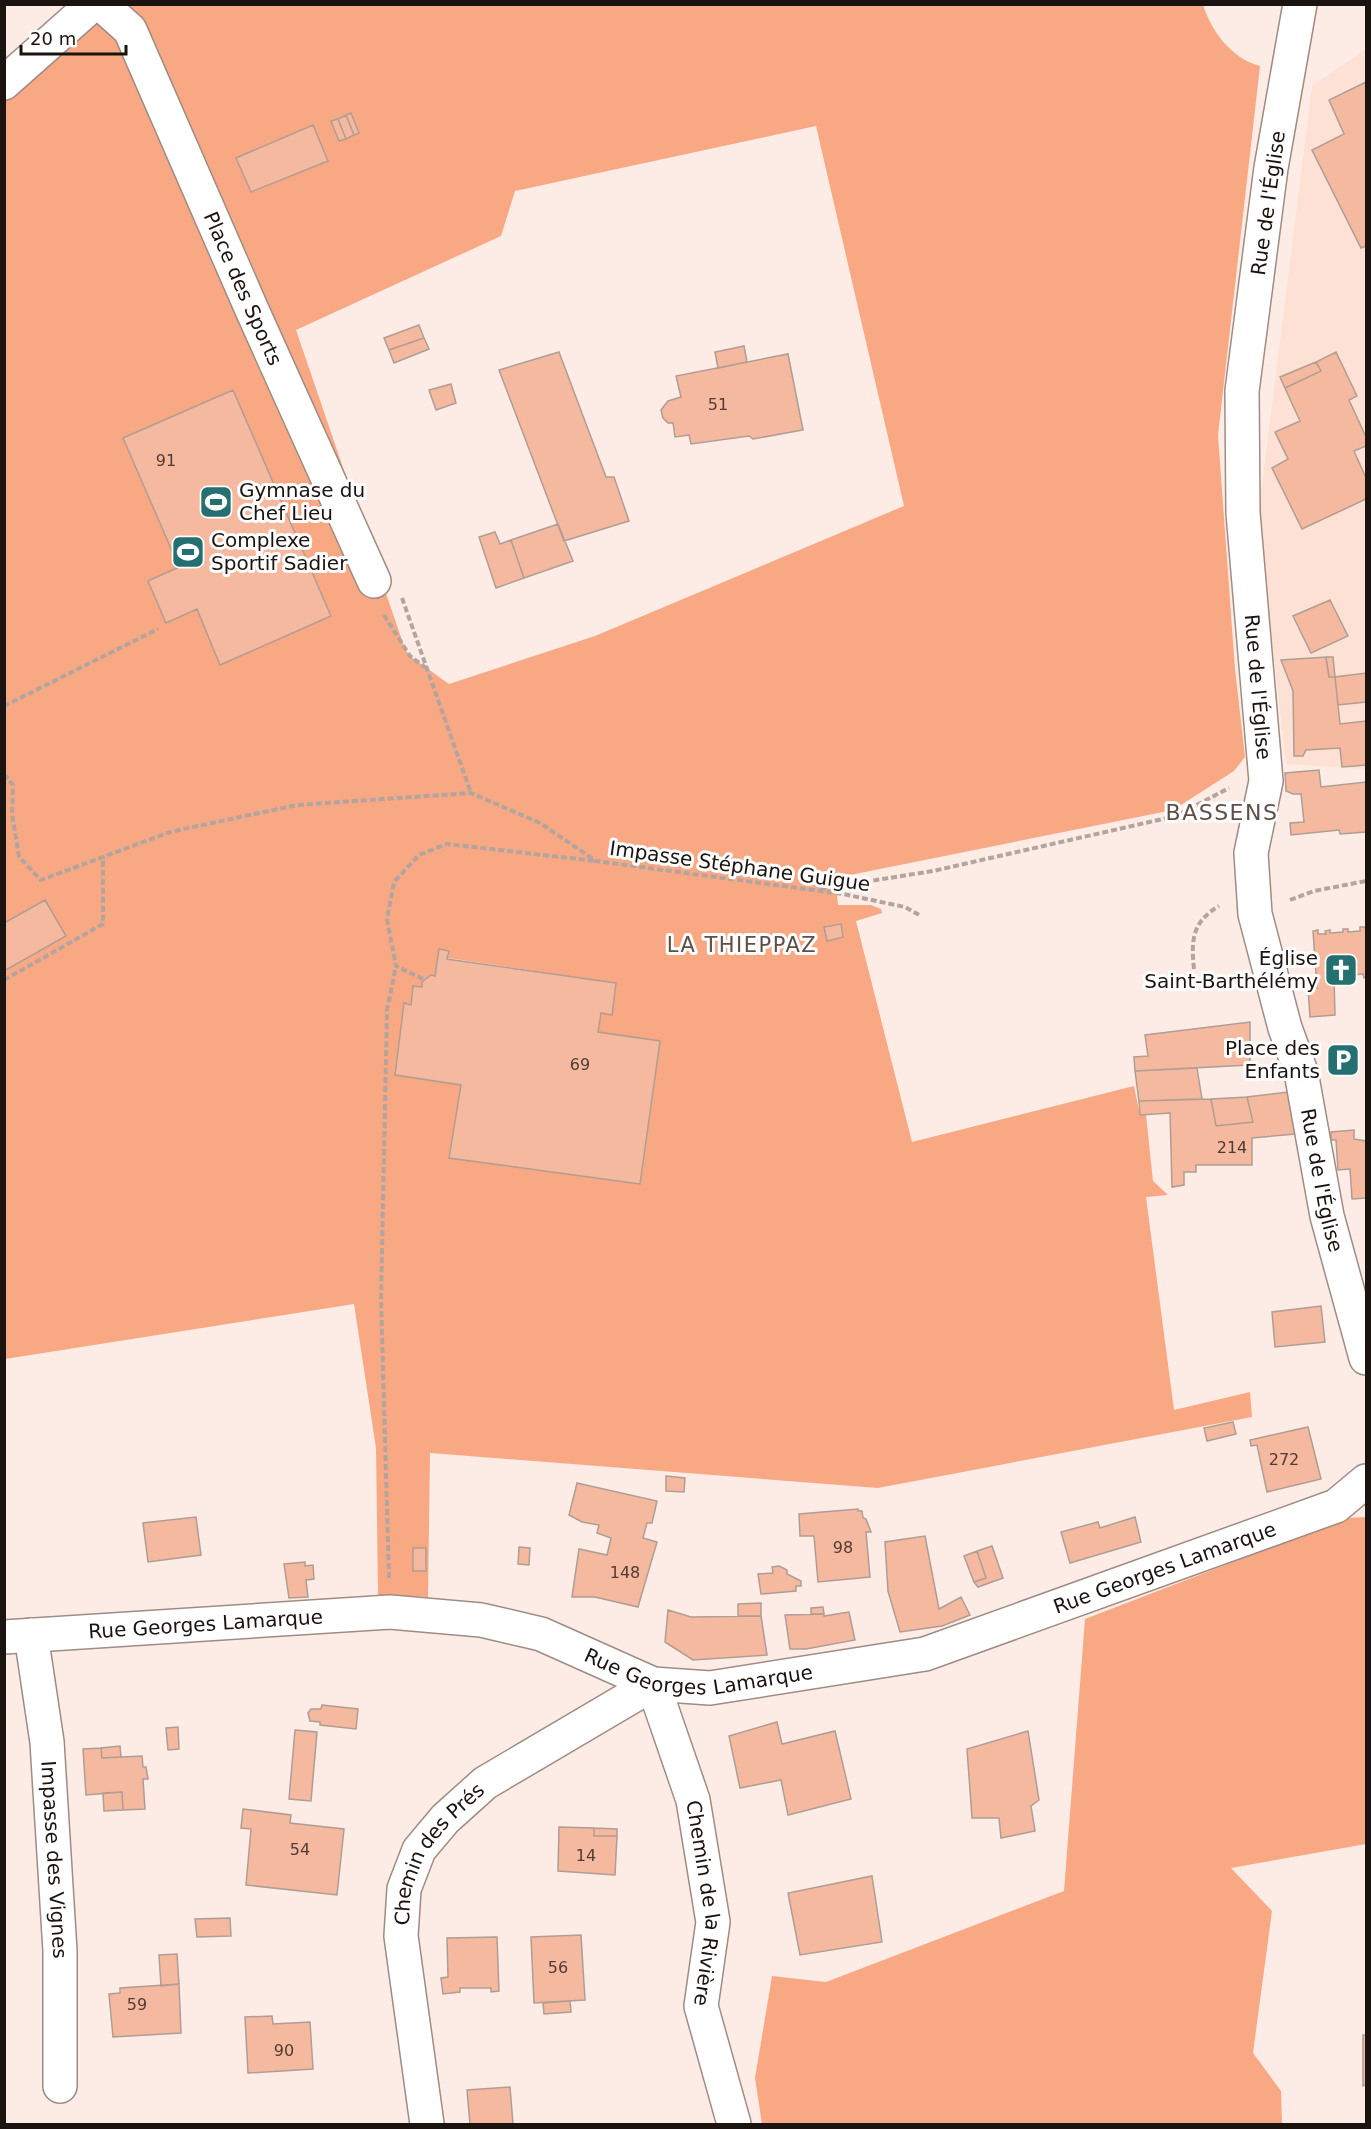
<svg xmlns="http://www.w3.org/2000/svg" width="1371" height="2129" font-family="'DejaVu Sans',sans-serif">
	<rect width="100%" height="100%" fill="#fdece5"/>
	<path fill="#fde1d4" d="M1366,49V769L1286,764L1258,517L1312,86Z"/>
	<path fill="#f9a884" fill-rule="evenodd" d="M116,5H1203C1212,32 1231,58 1260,66L1218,435L1235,669L1245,757L1234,771L1173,810L835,878L838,905H871L881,909L882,913L856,921L912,1142L1134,1086L1140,1115H1146L1153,1181L1168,1195L1146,1197L1174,1410L1250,1392L1252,1417L878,1488L430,1453L428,1597L378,1595L376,1448L354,1304L5,1359L4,102ZM816,126L904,506L595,636L449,684L410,656L405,649L296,330L501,236L515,191ZM439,950L449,951L448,958L616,983L612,1015L601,1013L598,1032L449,1158L461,1085L405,1003L411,1005L413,986L422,987L423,982L435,976Z
		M1366,1517V1844L1231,1868L1272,1911L1253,2053L1281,2091L1282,2124H762L755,2078L772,1976L826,1982L1064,1891L1085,1619L1347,1518Z"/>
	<path fill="#f4b99f" stroke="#b09d94" stroke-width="1.5" d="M1366,82V246L1361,248L1312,150L1344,134L1329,100Z
		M351,113L359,133L354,135L346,115Z
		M346,115L354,135L346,139L338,119Z
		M338,119L346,139L339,141L331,121Z
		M313,125L328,161L251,192L236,158Z
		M419,325L424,338L389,350L384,338Z
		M424,338L429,349L394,363L389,350Z
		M744,346L747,362L718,368L715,352Z
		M559,352L606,477H614L629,521L564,541L499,370Z
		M1336,352L1357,396L1349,400L1366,437V446L1354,451L1366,478V499L1302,529L1272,468L1288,459L1275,432L1300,421L1285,388L1321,371L1316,362Z
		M788,354L803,430L753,439L749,436L691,444L689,435L675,437L673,423H668L663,418L661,410L668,401L681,397L676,376Z
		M1316,362L1321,371L1285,388L1280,377Z
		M451,384L456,403L436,410L429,390Z
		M233,390L331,616L220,665L197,609L166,623L148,581L179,567L123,438Z
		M558,524L573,561L524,578L511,540Z
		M495,532L500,544L511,540L524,578L496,588L479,537Z
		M1330,600L1348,636L1311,653L1293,616Z
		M1326,657H1333L1335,677H1329Z
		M1326,657L1329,677H1335L1340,724L1366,721V765L1342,767L1340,748L1306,750L1303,756H1294L1293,691L1281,660Z
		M1366,673V702L1338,705L1335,677Z
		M1319,770L1321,787L1366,782V832L1340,834L1339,830L1291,835L1290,823L1304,822L1301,794H1293L1286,791L1285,773Z
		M45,900L66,936L4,971V923Z
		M841,924L843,937L827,941L824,927Z
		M1360,927H1365L1366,931V977L1364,978L1363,974L1352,975V979H1347V975L1334,976L1335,1015L1310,1017L1308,988H1317L1313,931L1318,930V934H1326L1325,931L1330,930V933L1343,932V929H1348V932L1360,931Z
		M439,949L449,951L447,959L616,983L612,1015L601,1013L598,1032L660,1041L640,1184L449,1158L461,1085L395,1075L404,1003L411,1005L413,986L422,987V982L431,975L435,976Z
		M1250,1022V1065L1135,1071L1134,1057L1148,1056L1145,1035Z
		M1197,1068L1202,1099L1139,1101L1135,1071Z
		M1288,1092L1295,1134L1252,1138V1165H1196V1172H1184V1185L1172,1187L1170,1113L1140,1115L1139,1101L1211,1099L1216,1126L1253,1122L1247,1097Z
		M1247,1097L1253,1122L1216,1126L1211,1099Z
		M1354,1130V1139L1366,1141V1198L1352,1199L1350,1169L1338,1170L1336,1140H1331V1132Z
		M1321,1306L1325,1342L1275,1347L1272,1312Z
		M1233,1422L1236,1434L1207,1441L1204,1428Z
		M1308,1427L1321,1479L1267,1492L1257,1445L1251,1446L1250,1440Z
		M666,1476L685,1478L684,1492L666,1491Z
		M577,1483L657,1501L652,1523H647L643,1538L657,1542L638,1607L595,1597H572L579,1549L607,1555L611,1538L597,1533L599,1525L582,1522L569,1515Z
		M858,1509V1511H862L863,1518L866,1519L871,1532H866L870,1577L818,1582L814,1536H800L799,1514Z
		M196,1517L201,1555L148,1562L143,1523Z
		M1135,1517L1141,1542L1070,1563L1061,1532L1098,1522L1100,1528Z
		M925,1536L939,1609L961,1597L970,1615L942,1626L900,1632L888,1591L885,1542Z
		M992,1546L1003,1578L978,1587L974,1582L986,1578L977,1551Z
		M519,1547L530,1548L529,1565L518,1564Z
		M413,1548H426V1571H413Z
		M977,1551L986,1578L974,1582L964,1556Z
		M305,1562V1566L313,1565L314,1579L306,1580L308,1597L289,1598L284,1564Z
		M779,1566L787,1570V1574L801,1581V1586H796V1591L761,1594L758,1574L773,1573L772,1567Z
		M761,1603V1616H738V1604Z
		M823,1607L824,1614H811V1608Z
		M668,1610L691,1617L761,1616L767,1655L693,1660L665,1642Z
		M849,1612L855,1640L806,1649H790L785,1615L824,1614V1616Z
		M322,1705L358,1709L356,1729L320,1725V1722L310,1721L308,1713L311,1709H321Z
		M777,1722L782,1744L835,1731L851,1799L788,1815L781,1780L740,1788L729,1736Z
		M178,1727L179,1749L168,1750L166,1728Z
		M295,1730L317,1732L311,1801L289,1799Z
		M1028,1731L1039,1800L1031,1806L1035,1831L1001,1838L999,1818H972L967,1749Z
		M120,1746L121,1757L102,1758L101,1748Z
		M101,1748L102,1758L142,1756L143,1767H146L148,1779H143L145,1809L123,1810L122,1792L86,1795L83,1749Z
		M122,1792L123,1810L104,1811L103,1793Z
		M243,1809L291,1815L290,1823L344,1829L337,1895L246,1885L251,1829L241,1828Z
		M559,1827L594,1828V1836H617L615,1875L558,1871Z
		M594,1828L617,1829V1836H594Z
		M872,1876L882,1942L800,1955L788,1893Z
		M230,1918L231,1936L197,1937L195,1919Z
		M581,1935L585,2000L534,2003L531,1937Z
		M497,1937L499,1991L491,1992V1988H460V1992L443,1994L441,1978L448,1977L447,1938Z
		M177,1954L179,1984L161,1986L159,1955Z
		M179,1984L181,2033L113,2037L109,1994L120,1993V1988Z
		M570,2001L571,2012L544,2014L543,2003Z
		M272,2016L273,2024L310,2022L313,2069L248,2073L245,2017Z
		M1363,2035H1366V2085L1363,2086Z
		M510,2087L513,2124H470L467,2090Z"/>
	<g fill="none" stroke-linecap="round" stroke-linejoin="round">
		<g stroke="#9f8c84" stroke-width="36">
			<g id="minor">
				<path id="s1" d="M101,4L130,30L252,310L374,581"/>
				<path id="s2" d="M1300,4L1271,168L1242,391L1243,513L1266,781L1251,853L1255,914L1285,1028L1301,1072L1327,1216L1366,1358"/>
				<path d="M4,83L93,4"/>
				<path id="s3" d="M31,1635L47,1742L60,1951V2086"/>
				<path id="s4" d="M4,1637L390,1612L481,1620L541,1634L653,1684L710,1688L925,1654L1336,1506L1366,1481"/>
				<path id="s5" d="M427,2124L401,1936L404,1889L419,1850L445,1819L485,1783L653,1684L693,1800L713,1922L701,2006L734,2124"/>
			</g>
		</g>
		<path stroke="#b2a49e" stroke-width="4" stroke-dasharray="6 3" stroke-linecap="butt" d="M402,598L471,793
			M384,615L410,656L426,668
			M4,706L158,629
			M4,774L13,785L12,814L19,857L41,880L170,832L297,805L471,793L540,823L596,861L843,894L905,907L921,916
			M820,889L933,871L1176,816L1229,788
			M1290,900L1314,891L1366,881
			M1194,969C1191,940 1192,922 1219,906
			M423,979L396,966L387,919L394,882L419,855L447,844L595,861
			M4,980L103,924V856
			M389,1578L381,1300L387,1010L396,966"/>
		<use href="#minor" stroke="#fff" stroke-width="33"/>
	</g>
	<defs>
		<g id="stadium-square" transform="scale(1.725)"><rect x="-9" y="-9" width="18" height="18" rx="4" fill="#246f6f" stroke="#fdfdfd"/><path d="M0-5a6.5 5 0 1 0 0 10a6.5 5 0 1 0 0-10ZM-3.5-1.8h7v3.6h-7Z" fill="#fff"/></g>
		<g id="church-square" transform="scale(1.725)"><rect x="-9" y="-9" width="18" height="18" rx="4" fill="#246f6f" stroke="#fdfdfd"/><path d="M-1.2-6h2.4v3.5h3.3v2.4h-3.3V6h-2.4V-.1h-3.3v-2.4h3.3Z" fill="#fff"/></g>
		<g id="parking-square" transform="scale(1.725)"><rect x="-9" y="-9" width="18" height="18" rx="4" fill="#246f6f" stroke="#fdfdfd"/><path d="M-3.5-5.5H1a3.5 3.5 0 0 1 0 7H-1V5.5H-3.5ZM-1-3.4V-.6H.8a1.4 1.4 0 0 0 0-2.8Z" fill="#fff"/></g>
	</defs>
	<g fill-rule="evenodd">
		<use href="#stadium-square" x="216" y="502"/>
		<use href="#stadium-square" x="188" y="552"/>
		<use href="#church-square" x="1341" y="970"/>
		<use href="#parking-square" x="1343" y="1060"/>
	</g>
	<g text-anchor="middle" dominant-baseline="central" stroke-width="6" stroke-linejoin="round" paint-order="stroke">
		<g font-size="16" fill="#503c34">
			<text x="718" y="404">51</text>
			<text x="166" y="460">91</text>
			<text x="580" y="1064">69</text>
			<text x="1232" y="1147">214</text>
			<text x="1284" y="1459">272</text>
			<text x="843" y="1547">98</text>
			<text x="625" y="1572">148</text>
			<text x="300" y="1849">54</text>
			<text x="586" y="1855">14</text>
			<text x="558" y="1967">56</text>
			<text x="137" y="2004">59</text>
			<text x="284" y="2050">90</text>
		</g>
		<g font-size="20" fill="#1a1310" stroke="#fdfdfd">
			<text transform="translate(1268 203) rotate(-82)">Rue de l'Église</text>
			<text stroke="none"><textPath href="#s1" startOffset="321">Place des Sports</textPath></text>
			<text stroke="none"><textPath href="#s2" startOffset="688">Rue de l'Église</textPath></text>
			<text transform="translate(740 866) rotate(8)">Impasse Stéphane Guigue</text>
			<text stroke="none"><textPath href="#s2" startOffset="1192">Rue de l'Église</textPath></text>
			<text stroke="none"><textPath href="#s4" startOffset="1192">Rue Georges Lamarque</textPath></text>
			<text stroke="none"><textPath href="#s4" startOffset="202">Rue Georges Lamarque</textPath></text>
			<text stroke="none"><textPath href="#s4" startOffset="706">Rue Georges Lamarque</textPath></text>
			<text stroke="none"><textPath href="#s5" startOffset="284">Chemin des Prés</textPath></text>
			<text stroke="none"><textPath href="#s3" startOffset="226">Impasse des Vignes</textPath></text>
			<text stroke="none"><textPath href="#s5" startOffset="795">Chemin de la Rivière</textPath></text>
		</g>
		<g font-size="20" fill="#1a1310" stroke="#fdfdfd" text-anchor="start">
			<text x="239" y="490">Gymnase du<tspan x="239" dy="23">Chef Lieu</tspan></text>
			<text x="211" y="540">Complexe<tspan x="211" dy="23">Sportif Sadier</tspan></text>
			<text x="1318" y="958" text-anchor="end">Église<tspan x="1318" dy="23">Saint-Barthélémy</tspan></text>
			<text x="1320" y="1048" text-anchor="end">Place des<tspan x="1320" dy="23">Enfants</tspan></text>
		</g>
		<g font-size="21" letter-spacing="1.5" fill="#5e4e46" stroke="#fdfdfd">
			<text x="742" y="945">LA THIEPPAZ</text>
		</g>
		<g font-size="22" letter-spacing="1.5" fill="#5e4e46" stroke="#fdfdfd">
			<text x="1222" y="812">BASSENS</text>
		</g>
	</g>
	<rect width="1371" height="2129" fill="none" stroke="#1a1310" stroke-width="12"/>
	<path d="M21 45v9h105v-9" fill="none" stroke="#1a1310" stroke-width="3"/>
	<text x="30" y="45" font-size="18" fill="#1a1310" stroke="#fdfdfd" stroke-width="4.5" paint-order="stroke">20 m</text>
</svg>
